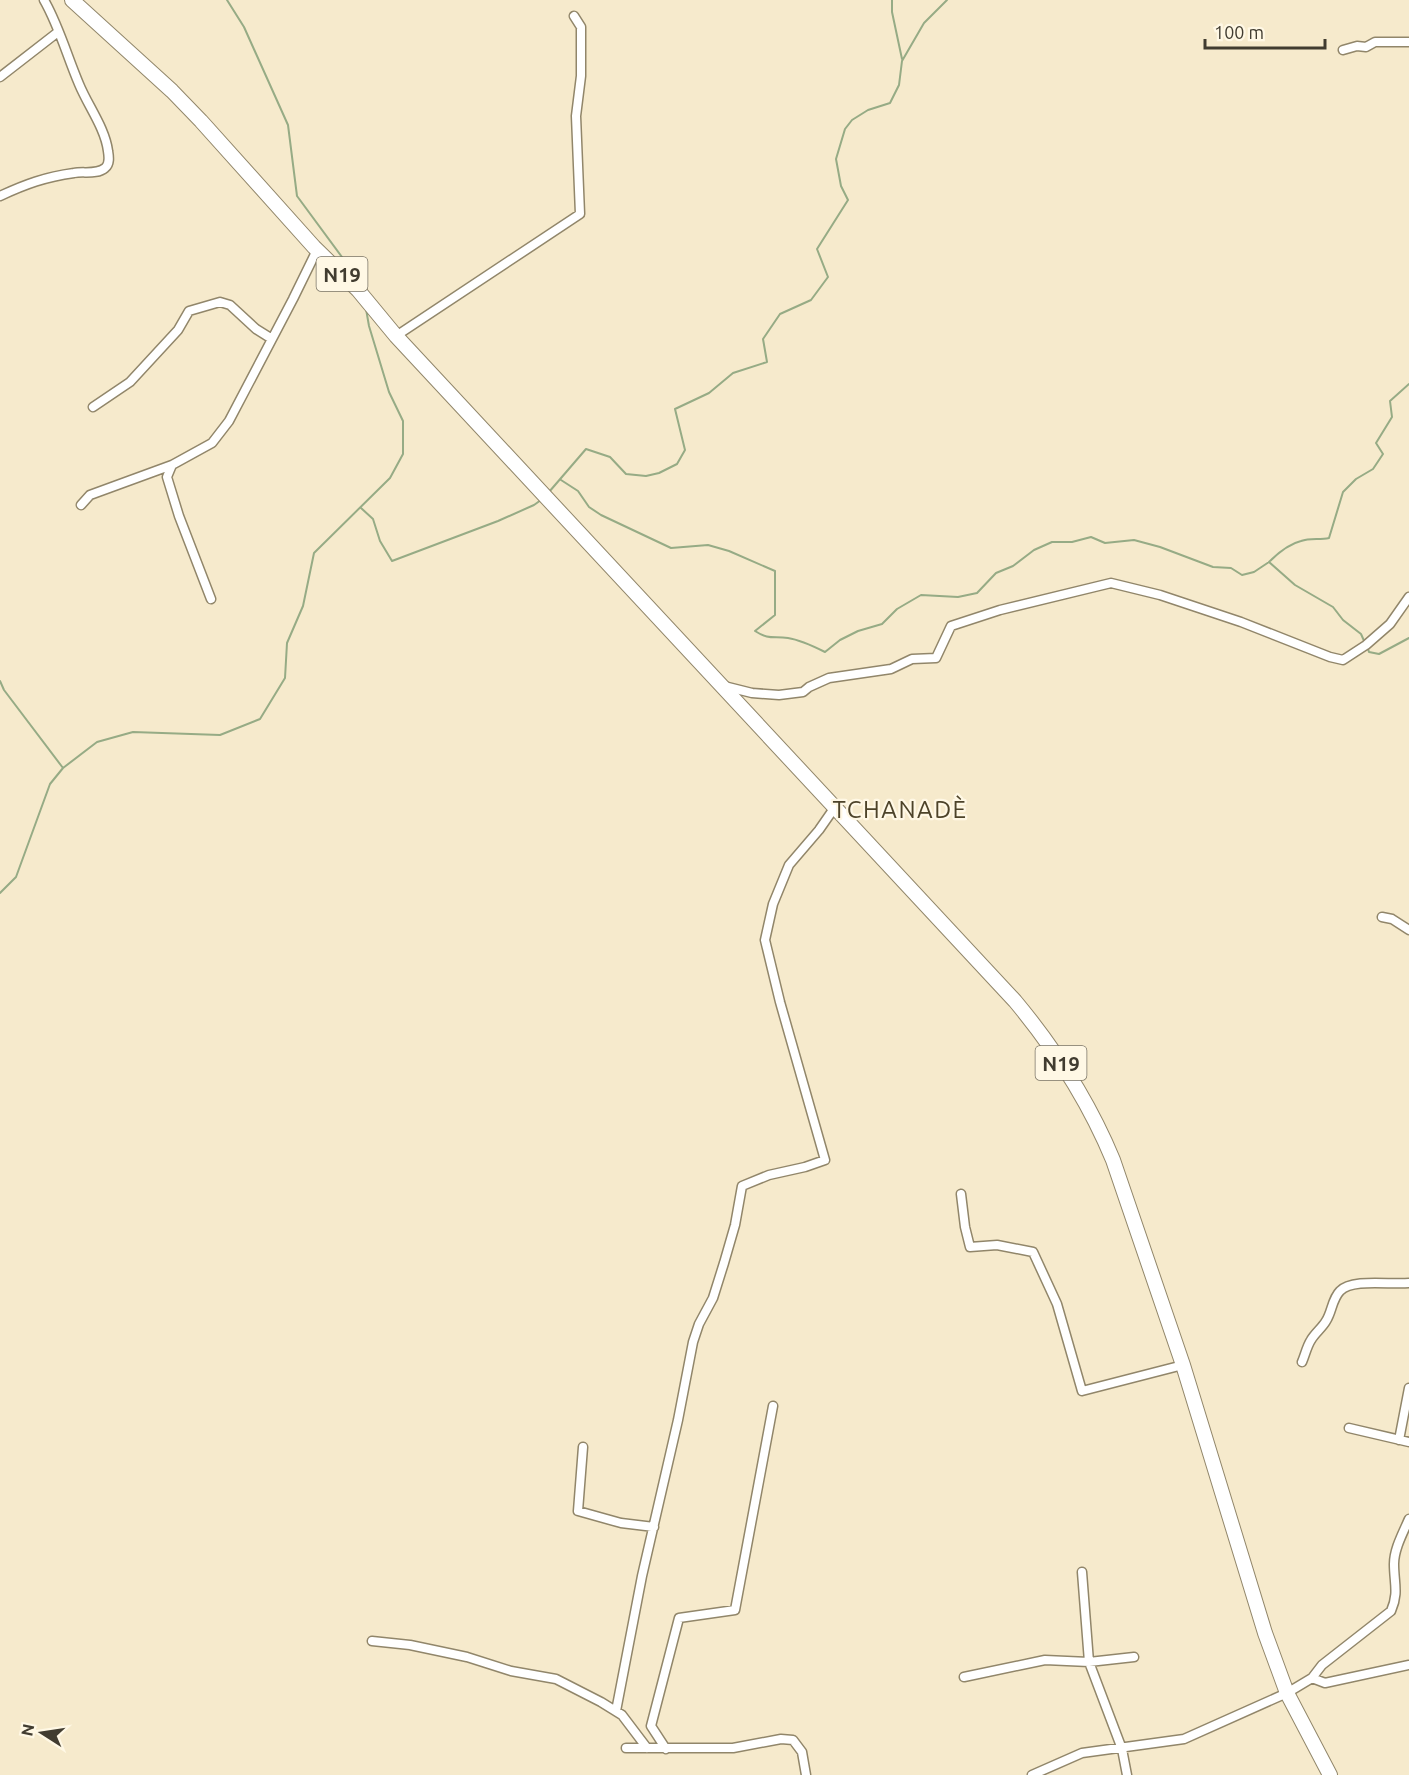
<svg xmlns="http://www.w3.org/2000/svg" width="1409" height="1775" font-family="Ubuntu,sans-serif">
	<rect width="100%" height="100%" fill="#f6eacc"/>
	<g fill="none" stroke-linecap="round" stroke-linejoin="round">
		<path stroke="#96ab85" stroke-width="2" d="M227,0L244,27L288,125L297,196L353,272L357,281
			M892,0V12L902,59
			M561,480L578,491L589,507L601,515L671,548L708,545L729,551L775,571V615L755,631C769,640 773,636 788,638C801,640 813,646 825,652L840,640L858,631L882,624L897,609L921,595L958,597L977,593L996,573L1013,566L1034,550L1052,542H1072L1091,537L1105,543L1134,540L1160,547L1213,567L1231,568L1242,575L1254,572L1269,562L1295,585L1333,607L1343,620L1361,634L1365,643
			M549,492L586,449L610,457L626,474L646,476L659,473L677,464L685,450L675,409L709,393L733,373L767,362L763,339L780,314L811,300L828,277L817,249L848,200L841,186L836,159L845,129L852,120L868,110L890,103L899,85L902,61L924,23L947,0
			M361,508L373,519L380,541L392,561L498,521L534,505L541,500
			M1269,562C1278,553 1288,544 1301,541C1310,538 1320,540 1329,538L1343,492L1356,479L1373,469L1383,454L1376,443L1392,417L1390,401L1409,384
			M1368,649L1369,652L1379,654L1409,638
			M0,681L4,690L63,768
			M0,893L16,877L50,784L63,768L97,742L133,732L220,735L260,719L285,678L287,643L303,606L314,553L390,478L403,454V421L389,392L369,326L366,309"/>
		<g stroke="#91866a" stroke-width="11">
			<path id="street" d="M1343,50L1357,46L1366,47L1375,42H1409
				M0,77L58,32
				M0,196C26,184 45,177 74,173C83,171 97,175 105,168C110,164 109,157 108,151C105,128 88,106 79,84C67,56 59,26 44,0
				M396,336L580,214L576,116L581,76V27L574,16
				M93,407L130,382L178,330L189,311L220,302L230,305L256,329L272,339
				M81,505L90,495L172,465
				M211,599L179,516L167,477L172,465L212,443L229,421L293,299L317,250
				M724,686L752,693L779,695L803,692L809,687L829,678L891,669L912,659L936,658L951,626L1000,610L1111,583L1160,595L1241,622L1330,657L1343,660L1366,645L1390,624L1409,597
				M1382,917L1392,919L1409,930
				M961,1194L965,1227L970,1247L997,1245L1033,1252L1057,1304L1082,1391L1183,1365
				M1302,1362C1305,1355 1307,1346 1311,1340C1315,1333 1322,1328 1326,1321C1332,1312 1332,1299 1340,1291C1352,1278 1391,1285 1409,1283
				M1349,1428L1409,1442
				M1399,1440L1409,1388
				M583,1447L578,1511L621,1523L654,1527
				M1082,1572L1089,1662L1122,1749L1127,1775
				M372,1641L410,1645L467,1657L511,1671L556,1679L601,1702L622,1715L647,1748
				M964,1677L1045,1660L1089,1662L1134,1657
				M1312,1678L1325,1683L1409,1665
				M616,1711L642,1576L678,1420L693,1342L699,1324L713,1298L724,1263L735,1225L742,1186L769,1175L805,1167L825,1160L780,1002L765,940L773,904L789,865L819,830L835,807
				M626,1748H733L781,1739L793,1740L802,1752L806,1775
				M666,1749L651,1726L679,1618L735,1610L773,1406
				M1032,1775L1082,1753L1184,1739L1287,1693L1312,1678L1322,1665L1391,1611C1399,1593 1394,1583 1394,1564C1394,1549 1403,1533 1409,1519"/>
		</g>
		<g stroke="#91866a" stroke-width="16">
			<path id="primary" d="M72,0L172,91L201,121L314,247L358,290L396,336L1015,1001C1055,1049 1089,1102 1113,1160L1183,1365L1265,1633L1287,1693L1330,1775"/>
		</g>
		<use href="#street" stroke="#fff" stroke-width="8"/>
		<use href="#primary" stroke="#fff" stroke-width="14"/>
	</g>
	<g text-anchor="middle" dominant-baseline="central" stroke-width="4.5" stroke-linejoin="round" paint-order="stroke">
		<g fill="#fff8e5" stroke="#7a7466" stroke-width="1.5">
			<rect x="316.5" y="257" width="51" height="34" rx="4.5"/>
			<rect x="1035.5" y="1046" width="51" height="34" rx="4.5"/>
		</g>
		<g font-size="20" font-weight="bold" fill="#413c30">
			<text x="342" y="274">N19</text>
			<text x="1061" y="1063">N19</text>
		</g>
		<g font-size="24" letter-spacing="1.5" fill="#4d4329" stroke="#fff8e5">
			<text x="900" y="809">TCHANADÈ</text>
		</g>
	</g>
	<g transform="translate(42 1733) rotate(282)" stroke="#fff8e5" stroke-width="4.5" paint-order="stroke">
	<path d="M0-4.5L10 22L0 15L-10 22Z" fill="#413c30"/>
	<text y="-9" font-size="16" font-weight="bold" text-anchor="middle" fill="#413c30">N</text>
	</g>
	<path d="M1205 39v9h120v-9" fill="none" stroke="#413c30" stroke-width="3"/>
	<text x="1214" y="39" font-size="18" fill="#413c30" stroke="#fff8e5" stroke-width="4.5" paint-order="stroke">100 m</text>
</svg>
